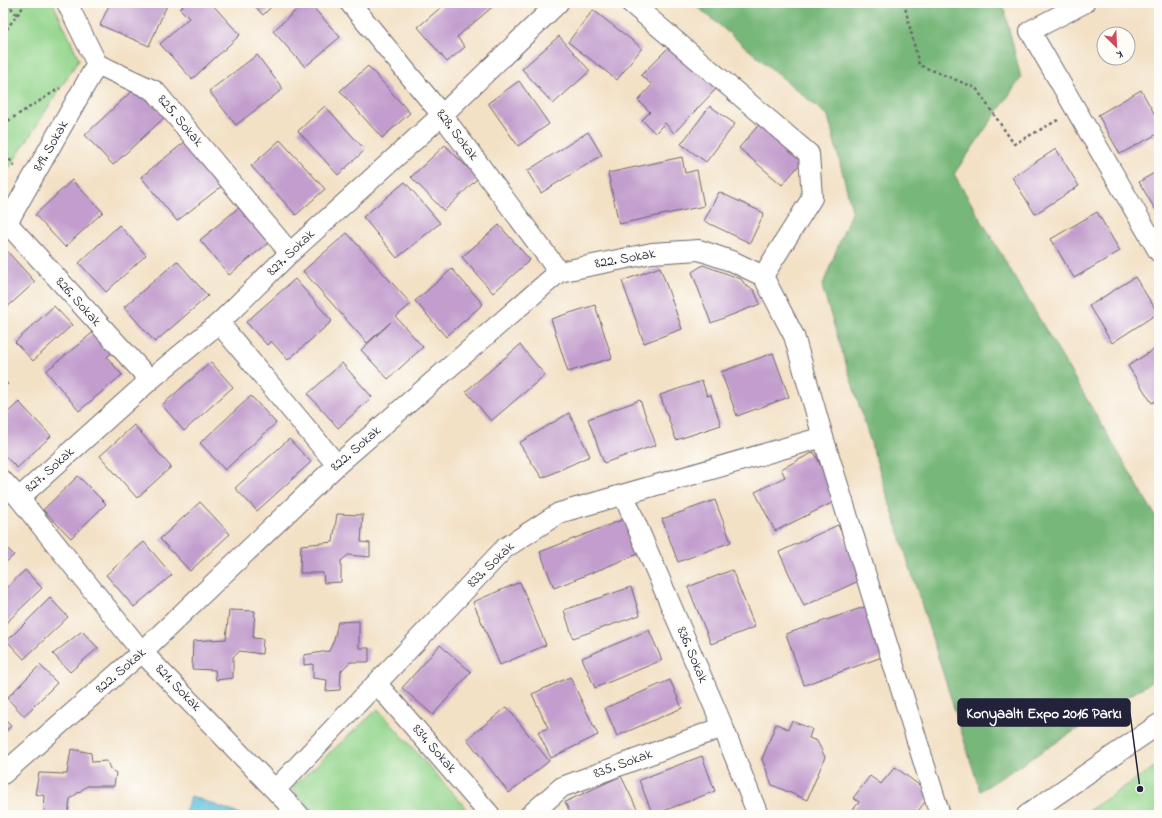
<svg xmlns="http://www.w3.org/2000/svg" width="1162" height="818" font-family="'Indie Flower',sans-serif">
	<rect width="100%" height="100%" fill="#fdfcf7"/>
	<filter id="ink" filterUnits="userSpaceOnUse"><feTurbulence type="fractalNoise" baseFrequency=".025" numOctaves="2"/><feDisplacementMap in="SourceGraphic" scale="8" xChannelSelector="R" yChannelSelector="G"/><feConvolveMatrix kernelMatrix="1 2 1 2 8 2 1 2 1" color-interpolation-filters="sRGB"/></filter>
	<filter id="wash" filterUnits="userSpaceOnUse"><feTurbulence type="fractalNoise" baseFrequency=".012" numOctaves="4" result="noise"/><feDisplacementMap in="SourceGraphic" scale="16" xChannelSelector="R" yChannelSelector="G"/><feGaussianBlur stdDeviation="0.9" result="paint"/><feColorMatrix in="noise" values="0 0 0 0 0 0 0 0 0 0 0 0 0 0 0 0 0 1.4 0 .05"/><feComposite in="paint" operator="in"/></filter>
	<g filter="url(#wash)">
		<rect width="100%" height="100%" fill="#f3e1c6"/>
		<path fill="#94d68e" stroke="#5b7c64" d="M3,3H53L79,59L3,178Z
			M378,709L472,815H316L291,788Z
			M1159,764V815H1082Z"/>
		<path fill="#77b779" stroke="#4c6c5a" d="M693,3H1000L1004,9L1021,78L954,174L1159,522V677L980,791L822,287L852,210L828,116Z"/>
		<path fill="#5bc0d9" stroke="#3e718a" d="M191,796L242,815H184Z"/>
		<g id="blocks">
			<path fill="#c29dcd" d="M110,3H168L149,46L100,25Z
				M186,3H211L240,35L192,79L160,44L189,18L180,9Z
				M252,3H275L263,15Z
				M304,3H309L340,37L305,67L273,31Z
				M446,3H497L457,37L465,47L447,62L418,27Z
				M593,10L642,48L617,80L568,42Z
				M559,36L590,71L553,104L522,69Z
				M670,46L716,89L674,133L665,123L655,133L642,120L650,112L638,100L652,85L641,75Z
				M257,55L283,89L236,125L209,91Z
				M368,66L410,113L382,138L340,91Z
				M519,81L549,124L518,146L488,103Z
				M136,87L165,117L113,165L85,135Z
				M1141,90L1159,122V133L1120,154L1098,115Z
				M325,106L365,150L338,175L298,131Z
				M710,106L735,124L706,162L681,144Z
				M762,121L807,156L782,185L739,148Z
				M588,132L602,155L541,193L527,171Z
				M191,137L227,182L177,221L141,177Z
				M280,140L325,189L296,215L251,166Z
				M445,145L478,178L444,211L411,177Z
				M1056,149L1079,186L1035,214L1012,177Z
				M682,157L685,173L697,170L704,206L619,224L608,173Z
				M1159,170V216L1139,182Z
				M72,180L103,212L65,247L35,215Z
				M405,182L440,223L397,258L363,217Z
				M719,192L764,213L750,243L704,221Z
				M243,204L273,239L229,275L200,240Z
				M1097,212L1120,251L1074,278L1051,239Z
				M119,225L146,255L106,292L79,263Z
				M499,225L530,260L493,293L462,257Z
				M347,233L411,304L396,317L423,347L388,379L361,350L391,322L367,343L303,271Z
				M6,250L35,282L3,311V253Z
				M177,261L208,296L155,342L124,307Z
				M703,265L741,279L746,286L754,290L760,304L711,323L692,272Z
				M660,267L682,329L644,343L622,281Z
				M452,269L483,304L446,337L415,301Z
				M1135,277L1158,313L1112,343L1089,306Z
				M295,279L332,321L288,360L271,341L267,345L246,322Z
				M595,305L612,358L568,372L551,319Z
				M54,306L72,325L33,361L15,342Z
				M96,330L114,351L107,357L122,375L79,411L46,371Z
				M520,345L545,375L491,421L466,391Z
				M1159,346V399L1152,403L1128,366Z
				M773,353L789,397L737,416L721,372Z
				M211,362L233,387L184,431L162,405Z
				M342,363L372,397L338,428L308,394Z
				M3,379L8,384L3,389Z
				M702,381L707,396L711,395L721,425L676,440L660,395Z
				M251,396L276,423L225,470L200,443Z
				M640,400L656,445L604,463L588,419Z
				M19,402L51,436L17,468L3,454V417Z
				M569,413L590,456L542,478L519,443Z
				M134,425L171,467L137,498L100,456Z
				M289,439L311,462L257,511L235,488Z
				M814,452L838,500L775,531L755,492L785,477L781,469Z
				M78,476L106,504L71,538L43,510Z
				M715,500L731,542L678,562L662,519Z
				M200,502L230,534L190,571L160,539Z
				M337,514L363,515L361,542L370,543V557L348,555L341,561V582L324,583L323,573H300L301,545L333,542Z
				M624,519L638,554L554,588L540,552Z
				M838,525L863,579L804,606L779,552Z
				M144,542L172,575L134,607L106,575Z
				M3,544L14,555L3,565Z
				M25,570L42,588L3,626V591Z
				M732,570L755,627L711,644L688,587Z
				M520,582L546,645L500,665L473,602Z
				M631,587L640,615L573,638L564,610Z
				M50,598L68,617L24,659L7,641Z
				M867,606L885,656L804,685L786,634Z
				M229,610L255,611L253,638L263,639L262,654L240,651L233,657V678L216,680L215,670L192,669L193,641L226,639Z
				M359,621V648H369V662H350L341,671L340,690L326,691L327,680L313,678V664L304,665V655L329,651L334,640L338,622Z
				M649,630L662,660L595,688L582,658Z
				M82,631L98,648L70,672L53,654Z
				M440,645L471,672L433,715L402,688Z
				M40,665L57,683L24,716L7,698Z
				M570,677L598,735L551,758L538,732L548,728L532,694Z
				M670,680L682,708L617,736L605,708Z
				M507,707L549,761L509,793L467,739Z
				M3,718L11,726L3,734Z
				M792,721L812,729L809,738L817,741L825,757L807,800L772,785L762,759L776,724L788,729Z
				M71,749L91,753L92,762L107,761L110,769L116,773L114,786H87L70,799L68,815H51L44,811L45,796L35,794L39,773L67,774Z
				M702,756L715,791L653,815L639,780Z
				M895,767L931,794L915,815H849L859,802L853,798L870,776L881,784Z
				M621,776L640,815H571L565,802Z"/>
		</g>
	</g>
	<g filter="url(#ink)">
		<use href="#blocks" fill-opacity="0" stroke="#6b656c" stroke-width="1"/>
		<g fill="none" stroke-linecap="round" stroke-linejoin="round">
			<g stroke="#6b656c" stroke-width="22">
				<path id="minor" d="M67,3L97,64L155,91L290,253
					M350,3L442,115L559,272
					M631,3L809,154L812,198L763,276
					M1084,3L1030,31L1159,252
					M7,223L150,380
					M3,227L7,223L97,64
					M763,276L794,336L823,437L940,815
					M219,323L337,465
					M3,481L19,498L142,652L299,815
					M624,496L723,727L758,815
					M19,498L150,380L219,323L290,253L442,115L558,3
					M377,684L490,815
					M3,774L142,652L337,465L559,272L652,253L699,250L734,262L763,276
					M275,790L505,548L559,513L823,437
					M530,815L562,787L723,727
					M1027,815L1159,724"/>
			</g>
			<path stroke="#6b656c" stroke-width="2.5" stroke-dasharray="3 3" stroke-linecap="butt" d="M7,3L17,15
				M904,3L919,65L976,88L1014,144L1060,119
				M3,34L26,3
				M3,124L60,88
				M3,149L16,169"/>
			<use href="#minor" stroke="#fff" stroke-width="20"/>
		</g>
	</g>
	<g text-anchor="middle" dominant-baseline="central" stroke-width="4" stroke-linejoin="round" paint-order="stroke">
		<g font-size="14" fill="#22223b" stroke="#fdfcf7">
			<text transform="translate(180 121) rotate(50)">825. Sokak</text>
			<text transform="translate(457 135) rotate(53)">828. Sokak</text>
			<text transform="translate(51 146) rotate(-60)">819. Sokak</text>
			<text transform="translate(291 253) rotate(-44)">827. Sokak</text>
			<text transform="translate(625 259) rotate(-10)">822. Sokak</text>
			<text transform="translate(78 302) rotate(48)">826. Sokak</text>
			<text transform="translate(356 449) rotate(-41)">822. Sokak</text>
			<text transform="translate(50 470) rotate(-42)">827. Sokak</text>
			<text transform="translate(491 565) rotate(-44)">833. Sokak</text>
			<text transform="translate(692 655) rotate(67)">836. Sokak</text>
			<text transform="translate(121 671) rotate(-41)">822. Sokak</text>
			<text transform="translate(178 688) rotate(46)">821. Sokak</text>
			<text transform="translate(434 749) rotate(49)">834. Sokak</text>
			<text transform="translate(623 764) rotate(-20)">835. Sokak</text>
		</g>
	</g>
	<path fill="none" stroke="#22223b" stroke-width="1.5" d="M1140 789L1130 713"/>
	<circle fill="#22223b" stroke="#fdfcf7" stroke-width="1.5" cx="1140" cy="789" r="4"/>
	<rect fill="#22223b" stroke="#22223b" stroke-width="1.5" x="958" y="699" width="172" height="27" rx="4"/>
	<g font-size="15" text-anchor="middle" font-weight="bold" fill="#fff">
		<text x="1044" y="718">Konyaaltı Expo 2016 Parkı</text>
	</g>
	<rect width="1162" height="818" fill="none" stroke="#fdfcf7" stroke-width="16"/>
	<g transform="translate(1116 46) rotate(156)"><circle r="19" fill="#fdfcf7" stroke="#a5a5ac"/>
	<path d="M0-3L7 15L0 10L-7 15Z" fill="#d1495b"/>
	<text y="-6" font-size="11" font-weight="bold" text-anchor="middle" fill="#22223b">K</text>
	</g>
</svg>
